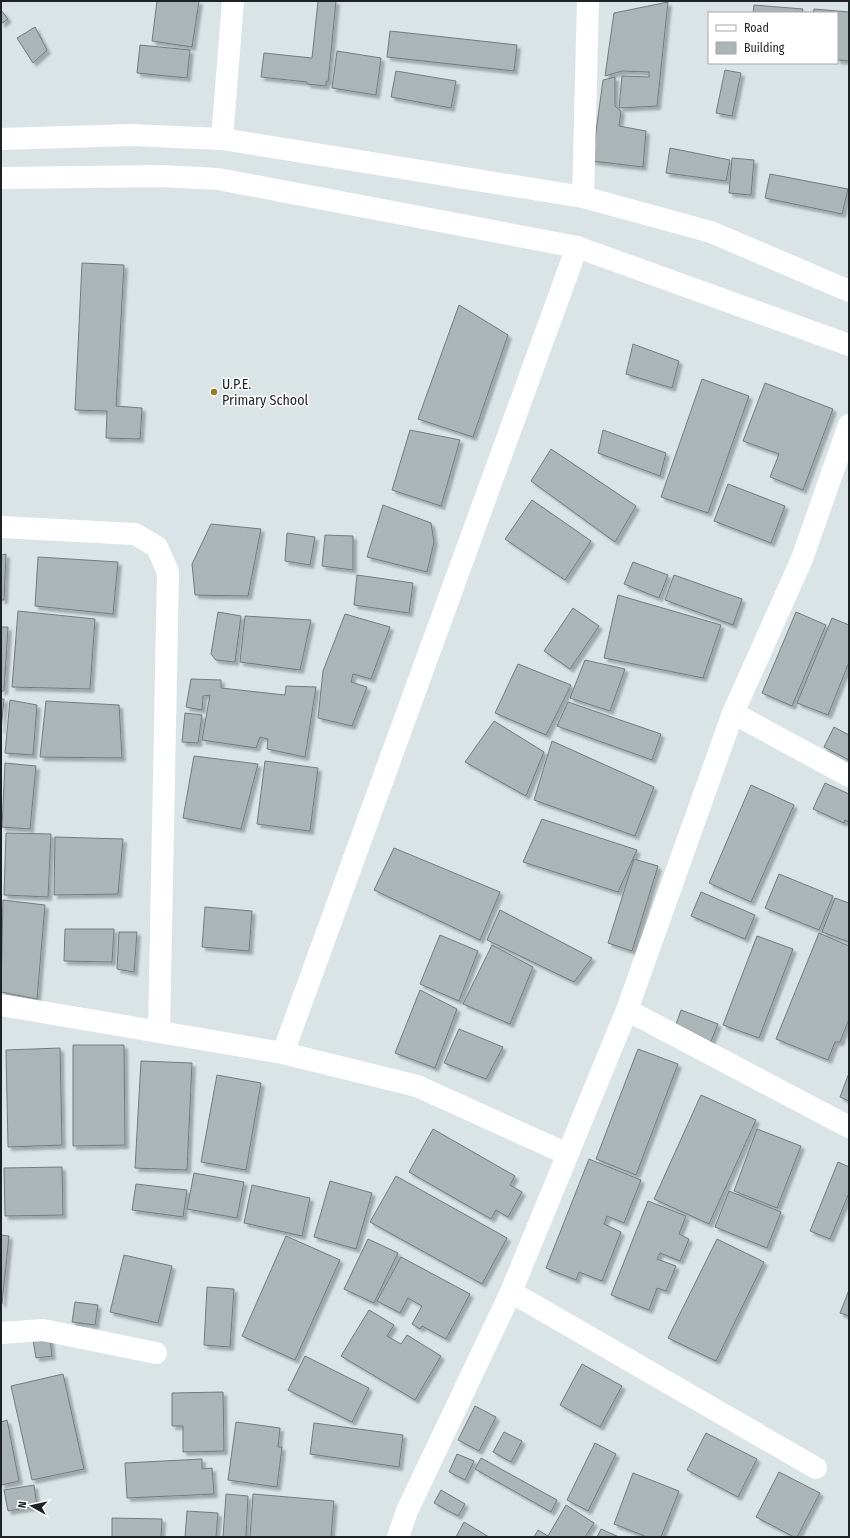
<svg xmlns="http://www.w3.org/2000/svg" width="850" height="1538" font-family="'Fira Sans Condensed',sans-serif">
	<defs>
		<filter id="shadow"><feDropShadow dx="3.5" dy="3.5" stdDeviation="1" flood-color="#0004"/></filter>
	</defs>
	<rect width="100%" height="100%" fill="#dae4e7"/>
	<path fill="#abb4b7" stroke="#727b7d" filter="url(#shadow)" d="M157,1H199L192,47L152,41Z
		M318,1H336L328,82L326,81V86L307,84V82L261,77L264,53L312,58Z
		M668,2L657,106L619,108L622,76L649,77V72L622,71L605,76L614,13Z
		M754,5L803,9L802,13H753Z
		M814,9L849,12V61L837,60V13H813Z
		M1,10L8,19L1,24Z
		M35,27L47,50L33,63L17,38Z
		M390,31L517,45L514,71L387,57Z
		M140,45L190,50L187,78L137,73Z
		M337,51L381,58L376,95L332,88Z
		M725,70L741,73L732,116L716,113Z
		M396,71L456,81L451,108L391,97Z
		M615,77V106L621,111L619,126L646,131L643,167L592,161L603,80Z
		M670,148L730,160L726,181L666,173Z
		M732,158L754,160L751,195L729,193Z
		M770,174L848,189L842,214L765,198Z
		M82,263L124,265L116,406L142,408L140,439L106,438L107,411L75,410Z
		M459,305L508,335L473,437L418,419Z
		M633,344L679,361L672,388L626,374Z
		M702,379L749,396L708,513L661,497Z
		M765,383L833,409L803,490L770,477L779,454L743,441Z
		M410,430L460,440L441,506L392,490Z
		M603,430L666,453L660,476L598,453Z
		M551,449L636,506L615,542L531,481Z
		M728,484L785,506L771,543L714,521Z
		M532,500L591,541L565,580L505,539Z
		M383,505L431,523L434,542L427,572L367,557Z
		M211,524L261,529L248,596L195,595L192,564Z
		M287,533L315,537L310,565L285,561Z
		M325,535L353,536V570L322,566Z
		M6,554L4,600H1V555Z
		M38,557L118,562L113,614L35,606Z
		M633,562L668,575L659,598L624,584Z
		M357,575L413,583L409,613L354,605Z
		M674,575L742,599L733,625L665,600Z
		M618,595L721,625L703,678L604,658Z
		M573,608L599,626L570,669L544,651Z
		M18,611L95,619L90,689L12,687Z
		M218,612L241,616L235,662L216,660L211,654Z
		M796,612L826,625L792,706L762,693Z
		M345,614L390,627L371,679L353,674L351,682L367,687L352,726L318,718L323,671Z
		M245,616L311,620L300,670L240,662Z
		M832,618L849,625V662L828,715L797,703Z
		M1,627H8L4,691H1Z
		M585,660L625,669L610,711L570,698Z
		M518,664L571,685L546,735L495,713Z
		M191,679L221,680V688L285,695L286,686L316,687L305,757L267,749L268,739L260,737L256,748L202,740L210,695L203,696L202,710L186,707Z
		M1,699H4L1,730Z
		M10,700L37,705L33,755L5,753Z
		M46,701L119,705L122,758L40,757Z
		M568,702L661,734L652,760L557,726Z
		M185,713L202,715L198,743L182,742Z
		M494,721L544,752L526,796L465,762Z
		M834,727L849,735V760L824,747Z
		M552,741L654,787L635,836L534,800Z
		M194,756L258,764L241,829L183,818Z
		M265,761L318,768L310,831L257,824Z
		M5,763L36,766L30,829L2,827Z
		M825,783L849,794V822L845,820L844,823L813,809Z
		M751,785L794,805L751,902L709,883Z
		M542,819L637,850L618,892L523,862Z
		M6,833L51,834L48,897L4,895Z
		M55,837L123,839L118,894L54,895Z
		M394,848L500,892L480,940L374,890Z
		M634,859L658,866L632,951L608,943Z
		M779,874L833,896L819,930L765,908Z
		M701,892L755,915L745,939L691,916Z
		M835,898L849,903V942L822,932Z
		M3,900L45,905L37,999L1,992Z
		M205,907L252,911L249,951L202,947Z
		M500,910L592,958L574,982L487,940Z
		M65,929H114L112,962L64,961Z
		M119,932H137L134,972L117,969Z
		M819,933L849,946V1019L840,1042H835L828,1060L776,1039Z
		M440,935L478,951L459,1001L420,984Z
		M757,936L793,949L759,1038L723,1025Z
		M492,945L533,967L510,1024L463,1004Z
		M420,990L457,1009L435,1068L395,1053Z
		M681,1010L718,1024L710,1044L674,1030Z
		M459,1029L503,1047L486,1079L444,1063Z
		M73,1045H124L125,1145L73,1146Z
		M60,1048L62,1145L8,1147L6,1050Z
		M638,1049L678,1064L636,1175L596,1159Z
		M141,1061L192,1063L187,1170L135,1168Z
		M849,1073V1101L840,1097Z
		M217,1075L261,1083L246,1170L201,1162Z
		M701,1095L756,1120L709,1224L654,1199Z
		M433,1129L515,1176L510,1185L522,1192L508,1217L496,1210L491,1219L409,1172Z
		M757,1129L801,1146L777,1208L734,1191Z
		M589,1159L641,1180L624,1223L607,1216L604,1224L621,1232L602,1281L579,1272L576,1280L546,1268Z
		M838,1162L849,1167V1193L830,1239L810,1231Z
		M62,1167L63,1215L5,1216L4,1168Z
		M194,1173L244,1182L237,1218L187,1209Z
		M396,1176L507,1238L482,1284L370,1222Z
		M330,1181L372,1193L356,1249L314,1237Z
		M136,1184L187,1190L183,1217L132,1210Z
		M252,1185L310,1198L302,1236L244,1223Z
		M729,1191L781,1212L767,1248L715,1227Z
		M648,1201L686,1216L679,1234L689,1239L680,1261L660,1253L657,1259L676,1266L666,1291L657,1288L649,1310L611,1295Z
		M1,1235L9,1236L2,1304L1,1303Z
		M286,1236L340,1260L295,1360L242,1336Z
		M368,1239L398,1253L374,1303L344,1289Z
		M717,1239L764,1262L716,1361L668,1338Z
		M124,1255L172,1266L158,1323L110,1312Z
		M401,1257L470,1294L446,1339L422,1326L420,1329L412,1324L422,1306L408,1298L400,1313L377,1301Z
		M207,1287L234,1289L230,1347L204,1345Z
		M849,1290V1316L840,1313Z
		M75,1302L98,1305L95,1325L72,1322Z
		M369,1310L394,1325L387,1336L401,1344L407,1335L441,1356L415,1400L341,1356Z
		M50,1338L52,1356L36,1358L33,1340Z
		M305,1356L369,1388L352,1422L288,1390Z
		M582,1364L622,1386L600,1427L560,1405Z
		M63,1374L84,1469L32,1480L11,1386Z
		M223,1392L224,1451L183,1452V1426H172V1393Z
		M475,1406L496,1417L479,1451L458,1440Z
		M7,1420L19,1481L1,1485V1422Z
		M236,1422L280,1428L278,1447H282L277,1487L228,1480Z
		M314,1423L403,1435L399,1467L310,1454Z
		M504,1432L522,1441L511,1462L493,1452Z
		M706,1433L757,1459L738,1497L687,1470Z
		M595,1443L616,1454L588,1511L567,1500Z
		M457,1454L474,1461L465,1480L449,1472Z
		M481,1458L557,1500L551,1512L475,1469Z
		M202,1459V1469L212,1468L214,1494L127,1498L125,1463Z
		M779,1472L820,1493L797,1537H794L756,1517Z
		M633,1473L679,1491L661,1537H647L614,1524Z
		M34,1485L37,1506L8,1511L4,1490Z
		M441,1490L465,1504L458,1516L434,1503Z
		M226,1494L248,1496L246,1537H223Z
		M253,1494L334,1501L331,1537H250Z
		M566,1505L594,1523L585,1537H534L538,1530L548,1536Z
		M187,1511L218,1513L216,1537H185Z
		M112,1518L162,1519L161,1537H112Z
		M464,1522L489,1537H456Z
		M601,1529L619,1537H597Z"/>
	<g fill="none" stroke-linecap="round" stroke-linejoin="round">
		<path stroke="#fff" stroke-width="22" d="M222,139L233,1
			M583,197L588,1
			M1,527L135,534L157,547L168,572L159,1032
			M733,713L849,776
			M1,1005L283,1053L417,1086L567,1154
			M627,1010L849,1127
			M283,1053L577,247
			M511,1292L816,1468
			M1,1333L43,1330L156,1353
			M398,1537L407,1511L511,1292L627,1010L733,713L802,559L849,425"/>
		<path stroke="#fff" stroke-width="22" d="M1,139L131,135L222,139L583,197L711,232L849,291
			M1,178L161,176L218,179L577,247L849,345"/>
	</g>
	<circle fill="#957c23" stroke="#fff" stroke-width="1.5" cx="214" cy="392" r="4"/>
	<g text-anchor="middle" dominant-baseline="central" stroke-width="3" stroke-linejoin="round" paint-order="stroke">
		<g font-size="14" fill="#1f2224" stroke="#fff" text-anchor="start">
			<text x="222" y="384">U.P.E.<tspan x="222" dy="16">Primary School</tspan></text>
		</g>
	</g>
	<rect width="850" height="1538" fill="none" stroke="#1f2224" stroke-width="4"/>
	<rect x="708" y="12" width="130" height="52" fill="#ffffff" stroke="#a5a7a7"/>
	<rect x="716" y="25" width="20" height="6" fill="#ffffff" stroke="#a5a7a7"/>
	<text x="744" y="32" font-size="12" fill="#1f2224">Road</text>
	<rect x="716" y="42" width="20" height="12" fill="#abb4b7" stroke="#a5a7a7"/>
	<text x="744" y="52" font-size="12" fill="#1f2224">Building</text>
	<g transform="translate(32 1506) rotate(278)" stroke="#ffffff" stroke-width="3" paint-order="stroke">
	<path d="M0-3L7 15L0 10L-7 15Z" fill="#1f2224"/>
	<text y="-6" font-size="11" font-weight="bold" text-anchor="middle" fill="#1f2224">N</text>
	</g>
</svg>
